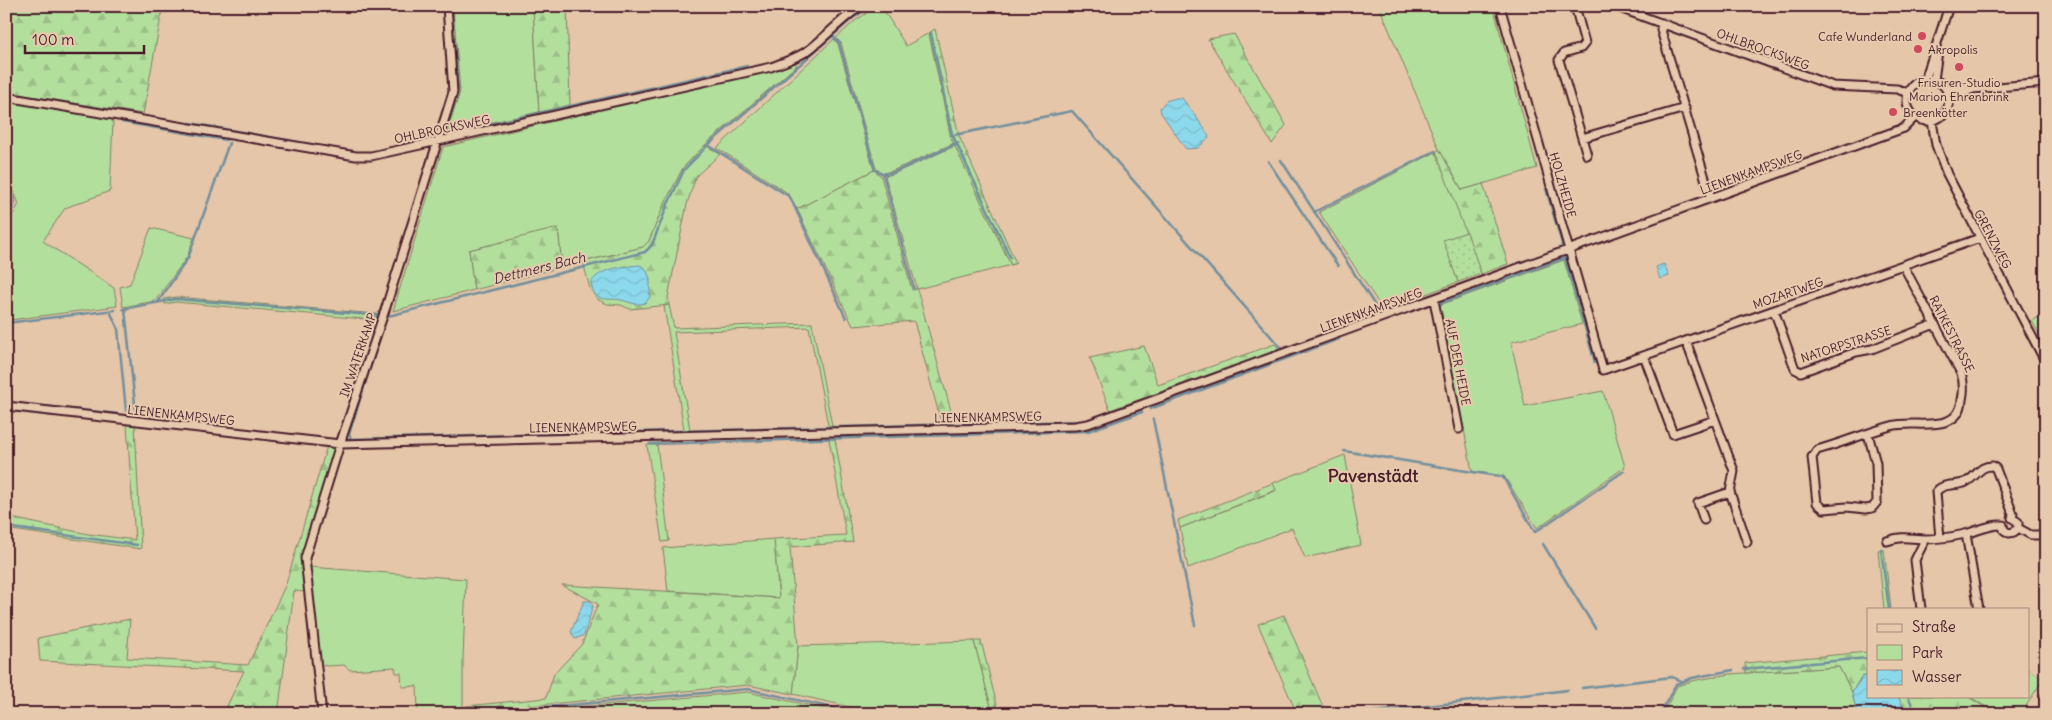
<svg xmlns="http://www.w3.org/2000/svg" width="2052" height="720" font-family="Delius,sans-serif">
	<defs>
		<pattern id="forest-firs" width="22" height="20" patternUnits="userSpaceOnUse" patternTransform="scale(1.25)"><rect width="22" height="20" fill="#b3df9d"/><path d="M5 1l3.5 6h-7zM16 11l3.5 6h-7z" fill="#9bbf87"/></pattern>
		<pattern id="garden-dots" width="8" height="8" patternUnits="userSpaceOnUse" patternTransform="scale(1.25)"><rect width="8" height="8" fill="#b3df9d"/><path d="M2 2h.1M6 6h.1" fill="none" stroke="#9bbf87" stroke-width="1.8" stroke-linecap="round"/></pattern>
		<pattern id="water-waves" width="16" height="10" patternUnits="userSpaceOnUse" patternTransform="scale(1.25)"><rect width="16" height="10" fill="#8cd9eb"/><path d="M0 5q4-4 8 0t8 0" fill="none" stroke="#7abaca"/></pattern>
	</defs>
	<rect width="100%" height="100%" fill="#e5c6a8"/>
	<filter id="ink" filterUnits="userSpaceOnUse"><feTurbulence type="fractalNoise" baseFrequency=".02" numOctaves="2"/><feDisplacementMap in="SourceGraphic" scale="10" xChannelSelector="R" yChannelSelector="G"/><feConvolveMatrix kernelMatrix="1 2 1 2 8 2 1 2 1" color-interpolation-filters="sRGB"/></filter>
	<g filter="url(#ink)">
		<path fill="#b3df9d" stroke="#7e7f64" d="M453,6H533L539,112L447,132L460,92Z
			M877,6H881L906,46L929,33L951,138L954,143L892,171L883,173L876,169L841,43L836,38L855,21Z
			M1379,6H1493L1537,168L1462,190L1439,149Z
			M834,39L838,44L874,170L797,209L790,196L786,192L717,148Z
			M795,63L797,65L705,145L683,168L664,205L649,241L643,247L562,267L558,229L469,250L474,290L393,311L443,147L773,70Z
			M6,101L113,120L110,191L65,208L43,241L114,288L117,306L10,320L6,318V227L19,204L6,172Z
			M955,146L1011,265L917,289L885,176L893,174Z
			M1436,152L1467,232L1444,240L1458,282L1383,310L1319,212Z
			M151,228L194,238L187,257L155,301L123,307L120,287L130,284Z
			M1564,260L1582,324L1511,342L1525,406L1603,391L1625,467L1537,528L1504,476L1472,471L1440,305Z
			M176,297L377,314L375,320L176,302L165,304L164,299Z
			M669,305L674,328L812,323L832,426L828,425L809,327L674,332L690,430H684L664,306Z
			M2046,313V347L2032,321Z
			M647,445H657L669,541L662,542Z
			M1345,455L1361,545L1305,558L1292,528L1188,568L1180,528L1275,491L1273,483Z
			M774,539L779,598L668,591L663,548Z
			M309,567L466,579L463,659V712L418,714L417,686L402,687L401,673H396L395,667L350,670L344,665L328,666L320,665Z
			M974,641L993,714H881L793,694L798,646Z
			M1839,667L1852,692L1857,714H1663L1677,686L1692,681L1730,674Z
			M2028,669L2043,679L2021,714H1997L1969,696H2028Z
			M748,692L849,714H557V709Z
			M549,710L548,714H498Z"/>
		<path fill="url(#forest-firs)" stroke="#7e7f64" d="M10,6H163L143,114L12,93Z
			M533,6H567L570,105L539,112Z
			M935,29L959,136L1016,263L1011,265L951,138L929,33Z
			M1234,34L1286,125L1272,144L1208,39Z
			M705,145L720,154L696,176L687,204L668,297L669,305L630,309L621,305L607,304L597,299L590,289L583,262L643,247L649,241L664,205L683,168Z
			M1439,149L1462,190L1483,184L1508,264L1481,274L1436,152Z
			M874,170L881,176L912,290L917,289L954,422H941L914,321L853,326L797,209Z
			M558,228L562,267L474,290L469,250Z
			M1275,344L1279,349L1110,410L1090,358L1144,346L1158,385Z
			M127,425H135L141,549L6,529V517L88,534L135,540Z
			M829,439H835L853,542L790,547L798,646L793,694L748,685L466,712V706L546,698L554,674L582,644L598,604L562,585L779,598L774,539L846,535Z
			M327,446L333,449L334,452L301,558L306,592L294,591L278,714H223L244,671L40,661L38,638L130,619L127,658L248,665L286,584Z
			M1273,483L1276,490L1180,528L1178,520Z
			M1878,550H1884L1891,609H1884Z
			M1284,615L1326,714H1297L1258,624Z
			M974,641H981L999,714H993Z
			M1868,652V675L1861,677L1852,692L1839,667L1746,673L1745,663Z
			M1898,696H1967L1995,714H1906Z"/>
		<path fill="url(#garden-dots)" stroke="#7e7f64" d="M1467,232L1481,274L1458,282L1443,240Z"/>
		<path fill="url(#water-waves)" stroke="#728f9e" d="M1176,98H1182L1204,128L1209,137L1198,148L1186,149L1161,113L1160,108L1166,101Z
			M1664,264L1669,276L1660,279L1656,267Z
			M640,265L646,269L650,279V297L645,303C636,306 630,302 621,300C606,297 594,305 591,282C603,267 622,267 640,265Z
			M584,601H590L593,606L584,635L575,639L571,632Z
			M1868,675V696H1898L1906,714H1857L1852,692L1862,677Z"/>
		<g fill="none" stroke-linecap="round" stroke-linejoin="round">
			<path stroke="#728f9e" stroke-width="2.5" d="M850,8L853,6
				M931,33L952,134L1010,257
				M833,36L839,43L875,170L883,174L892,173L958,143
				M122,122L226,140
				M190,123L327,147
				M447,128L457,95L458,88L451,6
				M451,133L747,66
				M954,135L1072,111L1282,349L1210,376
				M708,145L790,197L846,318
				M440,148L349,434L351,439L1086,421L1111,412
				M1281,160L1376,307
				M1268,161L1338,266
				M883,174L914,289
				M6,178L15,203L6,221
				M1314,212L1435,151
				M158,302L188,258L229,143
				M123,309L176,299L383,316
				M125,309L136,414
				M110,311L118,329L126,411
				M1384,312L1561,248L1562,244L1546,189
				M388,316L645,252L652,245L667,206L684,170L708,145L853,18L871,6
				M6,323L115,310
				M1455,388L1438,304L1565,258L1595,363
				M6,402L118,414
				M1150,409L1339,339
				M6,410L54,416
				M1153,419L1195,625
				M650,444L1088,431L1142,412
				M1344,451L1503,477L1535,532L1624,471
				M6,527L137,545
				M1543,544L1595,628
				M1881,549L1889,609
				M1744,669L1868,658
				M1582,688L1672,677L1681,681
				M1908,696L1916,714
				M470,714L748,689L860,714
				M1357,714L1568,690
				M1660,714L1676,684L1692,678L1733,670"/>
			<g stroke="#4a1f2b" stroke-width="11">
				<path id="street" d="M1500,6L1603,370L1980,238
					M1575,6L1585,43L1581,48L1564,53L1559,60L1587,155
					M1614,6L1833,86L1897,89L1908,93
					M1662,23L1661,30L1711,198
					M1907 100a21 21 0 1 1 42 0a21 21 0 1 1-42 0Z
					M1925,80L1949,6
					M1934,80L1938,51
					M1947,90L1961,87L1973,89L2046,83
					M6,97L356,156H371L771,67C784,62 798,58 810,49C828,35 842,18 861,6
					M1949,99L1973,89
					M1932,121L1936,145L1947,174L2046,363
					M1582,138L1685,108
					M1434,300L1459,429
					M1774,310L1795,369L1801,372L1856,352L1872,349L1935,324
					M1686,341L1734,471L1730,492L1698,503L1704,520
					M1644,356L1673,434L1715,420
					M6,406L340,444L1075,426L1088,424L1904,128L1915,117
					M1868,434L1876,463L1877,502L1872,508L1866,509L1847,507L1824,509L1817,503L1812,457L1817,450C1842,443 1866,433 1891,426C1914,419 1959,436 1962,400C1964,391 1964,382 1961,373L1903,265
					M1730,492L1747,542
					M2003,525L2004,530L2009,533L2014,532L2018,528
					M1966,534L1979,609
					M1940,538L1936,492C1943,482 1956,487 1966,482C1977,476 1980,465 1993,466L1996,469L2013,514L2012,518L2018,522V528L2031,535H2046
					M1887,541C1905,535 1909,539 1926,539C1939,539 1952,537 1965,534C1978,531 1989,524 2003,525
					M1921,609L1915,560L1923,544V539
					M2045,698L2046,695
					M322,714L305,558L340,444L386,307L453,92L447,6"/>
			</g>
			<use href="#street" stroke="#e7caae" stroke-width="7"/>
		</g>
	</g>
	<g fill="#d1495b" stroke="#e7caae" stroke-width="2">
		<circle cx="1922" cy="36" r="5"/>
		<circle cx="1918" cy="49" r="5"/>
		<circle cx="1959" cy="67" r="5"/>
		<circle cx="1893" cy="112" r="5"/>
	</g>
	<g text-anchor="middle" dominant-baseline="central" stroke-width="4" stroke-linejoin="round" paint-order="stroke">
		<g font-size="12" fill="#4a1f2b" stroke="#e7caae" text-anchor="start">
			<text x="1912" y="36" text-anchor="end">Cafe Wunderland</text>
			<text x="1928" y="49">Akropolis</text>
			<text x="1959" y="82" text-anchor="middle">Frisuren-Studio<tspan x="1959" dy="14">Marion Ehrenbrink</tspan></text>
			<text x="1903" y="112">Breenkötter</text>
		</g>
		<g font-size="12" fill="#4a1f2b" stroke="#e7caae">
			<text transform="translate(1763 49) rotate(20)">OHLBROCKSWEG</text>
			<text transform="translate(442 129) rotate(-12)">OHLBROCKSWEG</text>
			<text transform="translate(1751 172) rotate(-20)">LIENENKAMPSWEG</text>
			<text transform="translate(1563 185) rotate(74)">HOLZHEIDE</text>
			<text transform="translate(1993 239) rotate(62)">GRENZWEG</text>
			<text transform="translate(1788 293) rotate(-19)">MOZARTWEG</text>
			<text transform="translate(1371 310) rotate(-20)">LIENENKAMPSWEG</text>
			<text transform="translate(1952 334) rotate(63)">RATKESTRASSE</text>
			<text transform="translate(1846 344) rotate(-18)">NATORPSTRASSE</text>
			<text transform="translate(358 355) rotate(-71)">IM WATERKAMP</text>
			<text transform="translate(1458 362) rotate(79)">AUF DER HEIDE</text>
			<text transform="translate(181 415) rotate(6)">LIENENKAMPSWEG</text>
			<text transform="translate(988 417) rotate(-1)">LIENENKAMPSWEG</text>
			<text transform="translate(583 427) rotate(-1)">LIENENKAMPSWEG</text>
		</g>
		<g font-size="14" font-style="italic" fill="#51323e" stroke="#e7caae">
			<text transform="translate(539 268) rotate(-14)">Dettmers Bach</text>
		</g>
		<g font-size="18" font-weight="bold" fill="#4a1f2b" stroke="#e7caae">
			<text x="1373" y="475">Pavenstädt</text>
		</g>
	</g>
	<rect width="2052" height="720" fill="none" stroke="#e7caae" stroke-width="25"/>
	<rect x="12" y="12" width="2027" height="695" fill="none" stroke="#4a1f2b" stroke-width="2" filter="url(#ink)"/>
	<rect x="1867" y="608" width="162" height="90" fill="#e7caae" stroke="#a8867a"/>
	<rect x="1877" y="624" width="25" height="8" fill="#e7caae" stroke="#a8867a"/>
	<text x="1912" y="632" font-size="15" fill="#4a1f2b">Straße</text>
	<rect x="1877" y="645" width="25" height="15" fill="#b3df9d" stroke="#a8867a"/>
	<text x="1912" y="658" font-size="15" fill="#4a1f2b">Park</text>
	<rect x="1877" y="670" width="25" height="15" fill="url(#water-waves)" stroke="#a8867a"/>
	<text x="1912" y="682" font-size="15" fill="#4a1f2b">Wasser</text>
	<path d="M25 45v8h119v-8" fill="none" stroke="#4a1f2b" stroke-width="2.5"/>
	<text x="32" y="45" font-size="15" fill="#4a1f2b" stroke="#e7caae" stroke-width="4" paint-order="stroke">100 m</text>
</svg>
